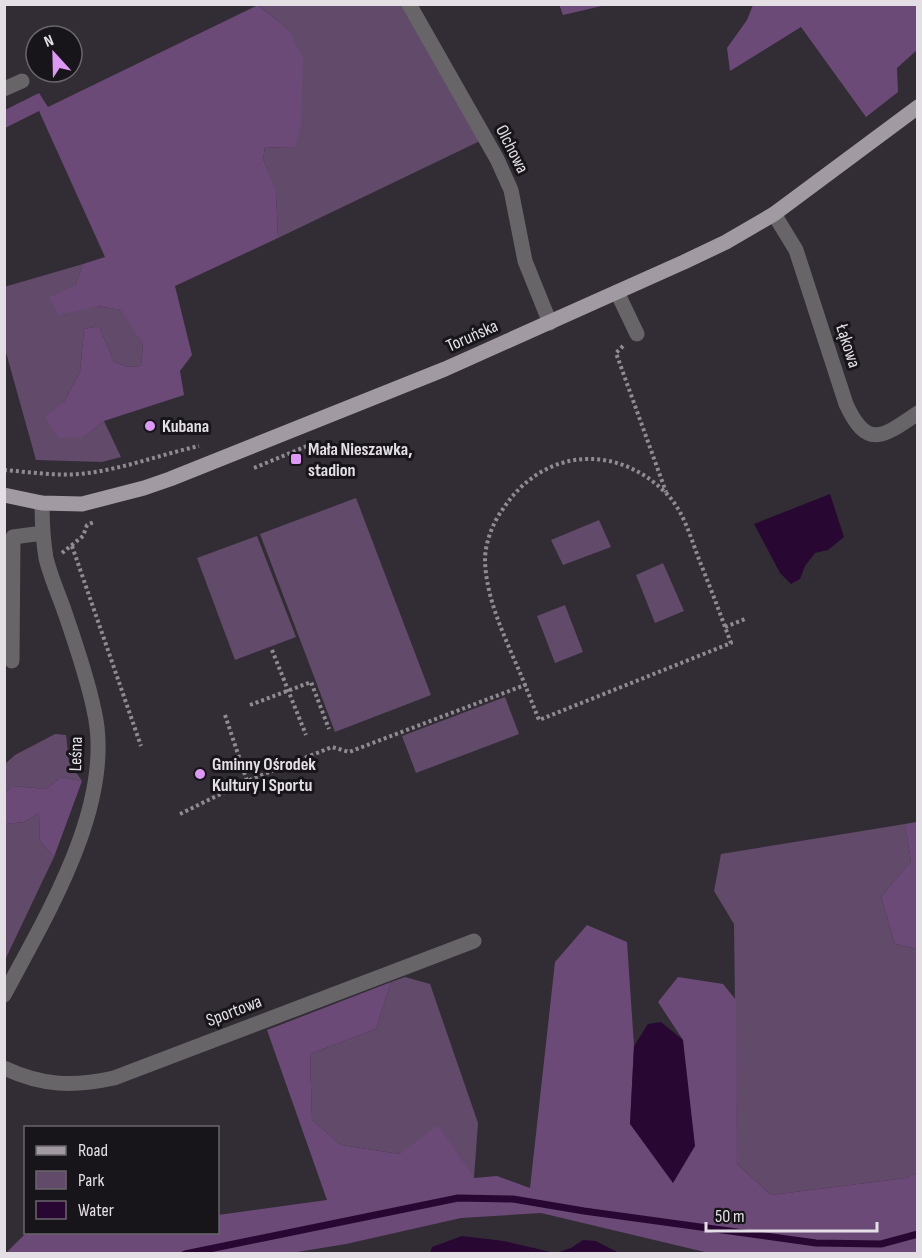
<svg xmlns="http://www.w3.org/2000/svg" width="922" height="1258" font-family="'Sofia Sans Condensed',sans-serif">
	<rect width="100%" height="100%" fill="#322c35"/>
	<path fill="#624a6a" d="M258,5H402L480,141L278,238L276,192L263,159L265,147L295,148L288,29Z
		M83,264L75,286L97,306L122,310L143,345L141,366L128,367L114,362L99,326L84,329L80,372L64,402L84,437L104,421L121,457L102,462L36,460L5,349L4,287Z
		M356,498L431,695L335,732L260,534Z
		M599,520L611,547L563,565L551,540Z
		M257,536L296,637L235,660L197,558Z
		M663,563L684,611L655,623L636,575Z
		M565,605L583,652L555,663L537,616Z
		M505,697L519,734L416,773L402,736Z
		M55,734L66,735L69,762L82,781L61,777L46,789L12,786L5,793V764L15,755Z
		M39,813L40,841L54,857L5,960V824L24,822Z
		M905,824L911,861L881,897L895,944L917,949V1173L906,1178L771,1195L737,1164L734,924L714,891L721,854Z
		M405,977L430,984L478,1123L474,1178L400,1154L341,1145L312,1120L310,1054L376,1029L391,982Z"/>
	<path fill="#6c4a78" d="M559,4H606V5L563,15Z
		M258,5L288,29L303,58L301,124L295,148L265,147L263,159L276,191L278,238L175,286L192,355L180,371L184,395L104,421L84,437L59,438L45,417L64,402L80,372L84,329L99,326L114,362L128,367L141,366L143,345L121,310L97,306L59,315L49,297L75,286L83,264L105,257L39,111L5,128V110L39,93L48,107Z
		M753,5H917V50L897,68L898,92L866,117L801,27L730,71L727,48L747,20Z
		M61,777L82,781L54,857L40,841L39,813L24,822L5,824V793L12,786L46,789Z
		M917,822H918L917,949L895,944L881,897L911,861L905,824Z
		M587,925L627,942L634,1046L630,1124L683,1040L658,1002L678,977L723,984L736,1000L737,1164L771,1195L906,1178L917,1173V1253H709L541,1213L461,1218L346,1244L291,1253L5,1254L26,1233L218,1232V1215L327,1200L267,1030L391,982L376,1029L310,1054L312,1120L341,1145L400,1154L438,1125L474,1178L497,1176L530,1188L555,962Z"/>
	<path fill="#280832" d="M830,494L844,537L828,550L815,553L805,566L800,579L791,584L780,573L754,524Z
		M661,1022L683,1040L695,1146L673,1183L630,1124L634,1046L648,1024Z
		M462,1236L504,1241L555,1253H430L432,1247Z
		M583,1240L596,1241L619,1253H556L571,1248Z"/>
	<g fill="none" stroke-linecap="round" stroke-linejoin="round">
		<path stroke="#280832" stroke-width="7" d="M185,1254L458,1198L513,1199L584,1211L816,1243L881,1244L918,1234"/>
		<path stroke="#908b93" stroke-width="4" stroke-dasharray="3 3" stroke-linecap="butt" d="M623,346L616,353L666,492
			M254,468L319,441
			M4,470C29,472 55,476 80,474C120,470 159,455 199,446
			M72,546L141,746
			M62,553L83,536L87,525L94,522
			M725,627L745,619
			M272,650L306,735
			M250,705L311,682L329,729
			M225,715L247,781L332,747L349,752L525,685C509,645 486,603 485,560C485,543 493,522 503,509C542,449 615,442 666,493C684,511 691,539 700,562C711,589 721,616 731,643L539,720L525,685
			M180,814L247,781"/>
		<path stroke="#686569" stroke-width="15" d="M409,4L497,159L511,190L525,261L550,323
			M4,89L22,81
			M774,214L796,250L846,404C867,450 883,437 918,413
			M617,292L637,334
			M12,661L13,537L43,533
			M4,995C46,916 116,803 94,710C87,676 75,642 64,610C58,593 50,575 46,558C43,540 42,521 42,503
			M4,1068C43,1086 73,1087 114,1078L474,941"/>
		<path stroke="#a19aa3" stroke-width="15" d="M4,495L42,503L82,504L144,488L170,479L445,369L684,262L726,242L774,214L918,107"/>
	</g>
	<g fill="#dc99f4" stroke="#18151a" stroke-width="2">
		<circle cx="150" cy="426" r="6"/>
		<rect x="290" y="453" width="12" height="12" rx="3"/>
		<circle cx="200" cy="774" r="6"/>
	</g>
	<g text-anchor="middle" dominant-baseline="central" stroke-width="6" stroke-linejoin="round" paint-order="stroke">
		<g font-size="18" fill="#e3dfe5" stroke="#18151a">
			<text transform="translate(512 149) rotate(63)">Olchowa</text>
			<text transform="translate(472 336) rotate(-24)">Toruńska</text>
			<text transform="translate(848 346) rotate(72)">Łąkowa</text>
			<text transform="translate(76 754) rotate(-88)">Leśna</text>
			<text transform="translate(234 1011) rotate(-21)">Sportowa</text>
		</g>
		<g font-size="18" font-weight="bold" fill="#e3dfe5" stroke="#18151a" text-anchor="start">
			<text x="162" y="426">Kubana</text>
			<text x="308" y="449">Mała Nieszawka,<tspan x="308" dy="21">stadion</tspan></text>
			<text x="212" y="764">Gminny Ośrodek<tspan x="212" dy="21">Kultury I Sportu</tspan></text>
		</g>
	</g>
	<rect width="922" height="1258" fill="none" stroke="#e3dfe5" stroke-width="12"/>
	<rect x="24" y="1126" width="195" height="108" fill="#18151a" stroke="#69666b" stroke-width="1.5"/>
	<rect x="36" y="1146" width="30" height="9" fill="#a19aa3" stroke="#69666b" stroke-width="1.5"/>
	<text x="78" y="1156" font-size="18" fill="#e3dfe5">Road</text>
	<rect x="36" y="1171" width="30" height="18" fill="#624a6a" stroke="#69666b" stroke-width="1.5"/>
	<text x="78" y="1186" font-size="18" fill="#e3dfe5">Park</text>
	<rect x="36" y="1201" width="30" height="18" fill="#280832" stroke="#69666b" stroke-width="1.5"/>
	<text x="78" y="1216" font-size="18" fill="#e3dfe5">Water</text>
	<g transform="translate(54 54) rotate(338)"><circle r="28" fill="#18151a" stroke="#69666b" stroke-width="1.5"/>
	<path d="M0-4.5L10 22L0 15L-10 22Z" fill="#dc99f4"/>
	<text y="-9" font-size="16" font-weight="bold" text-anchor="middle" fill="#e3dfe5">N</text>
	</g>
	<path d="M706 1222v9h171v-9" fill="none" stroke="#e3dfe5" stroke-width="3"/>
	<text x="715" y="1222" font-size="18" fill="#e3dfe5" stroke="#18151a" stroke-width="4.5" paint-order="stroke">50 m</text>
</svg>
